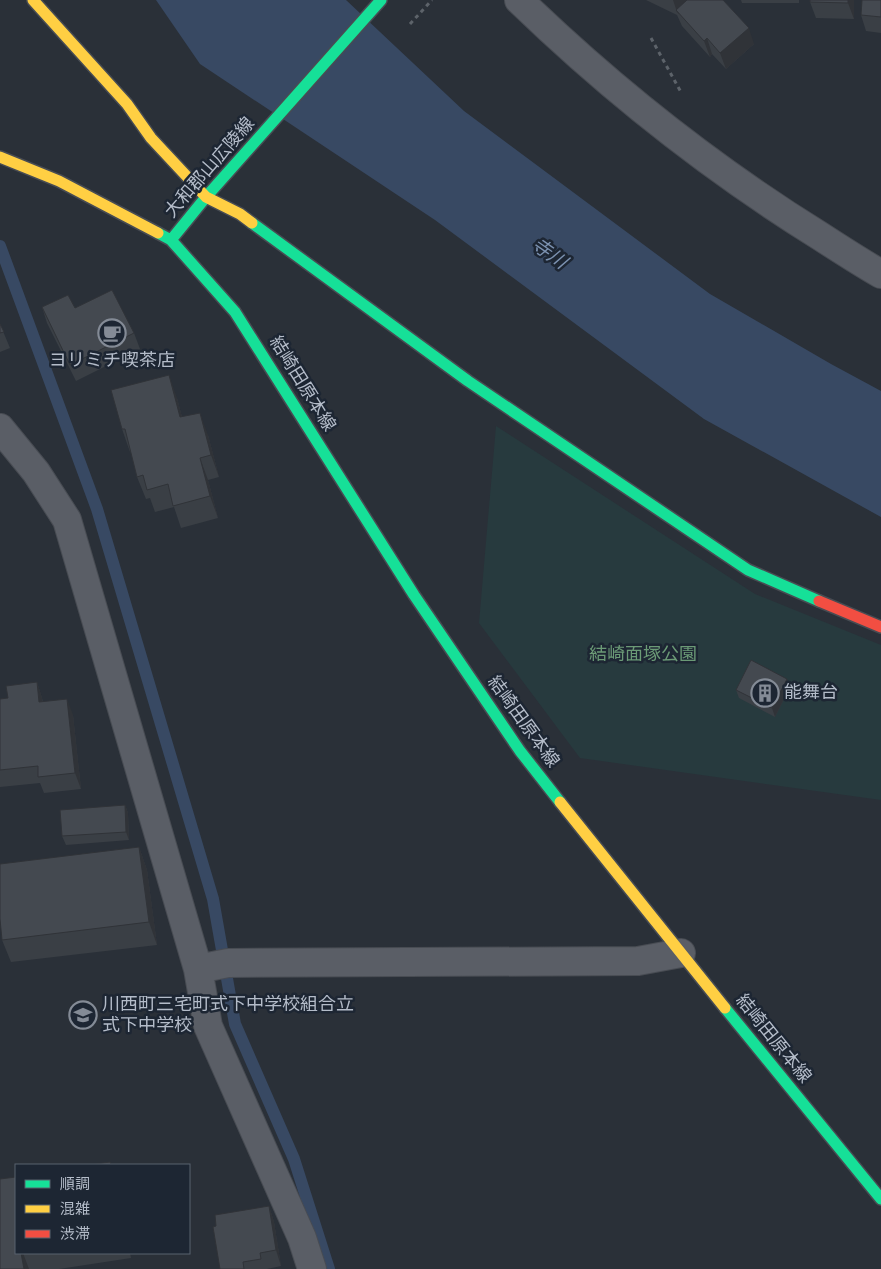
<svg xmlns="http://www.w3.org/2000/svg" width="881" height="1269" font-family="'Alegreya Sans','Noto Sans JP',sans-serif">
	<rect width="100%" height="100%" fill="#2a3038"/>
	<path fill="#273a3e" d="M496,426L755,594L881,645V800L580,758L479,623Z"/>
	<path fill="#384963" d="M156,0H346L464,111L710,294L831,364L881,391V517L704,419L435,220L200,64Z"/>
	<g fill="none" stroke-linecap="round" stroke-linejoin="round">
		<path stroke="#384963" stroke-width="12" d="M0,246L97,509L213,899L235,1024L294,1159L329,1269"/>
		<g stroke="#484c53" stroke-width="30">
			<path id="street" d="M519,0C612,90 709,167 820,236C840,249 860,262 881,274
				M0,428L36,472L67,520L198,969L208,1026L302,1238L312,1269
				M198,969L228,963L638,961L681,953"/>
		</g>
		<g stroke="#484c53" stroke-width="14">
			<path id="fast" d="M252,223L468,381L748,570L819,601
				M158,233L171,240L235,312L414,595L520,751L560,802
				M171,240L206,197L381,0
				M725,1008L881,1199"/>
		</g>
		<g stroke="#484c53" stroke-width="14">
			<path id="slow" d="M33,0L127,104L151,138L206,197L240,214L252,223
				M0,157L59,181L158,233
				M560,802L725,1008"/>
		</g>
		<g stroke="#484c53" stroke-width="14">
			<path id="jam" d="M819,601L881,627"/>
		</g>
		<path stroke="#5d636a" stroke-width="3" stroke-dasharray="4 4" stroke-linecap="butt" d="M410,24L432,0
			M651,38L682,94"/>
		<use href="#street" stroke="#5a5e66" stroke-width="28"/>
		<use href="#fast" stroke="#16e098" stroke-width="11"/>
		<use href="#slow" stroke="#ffcf43" stroke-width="11"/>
		<use href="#jam" stroke="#f24e42" stroke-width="11"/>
	</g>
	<path fill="#3a3f45" d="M646,0H686L685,2L754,44L726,69L712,54L710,57L682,26L677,15Z
		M741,0H799V3H742Z
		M854,0V19L816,18L810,2Z
		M881,0V33L866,31L861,15Z
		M42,307L75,308L134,333L140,349L76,381L47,323Z
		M0,324L10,348L0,352Z
		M177,398L182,417L208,435L219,477L208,480L218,518L181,528L174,507L155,512L150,498L146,499L137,477L131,451L130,452L122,429Z
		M787,679L790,687L775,717L739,698L736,690Z
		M37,682L42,698L43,702L73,715L81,789L44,793L40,783L0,787V699L8,698Z
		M125,805L128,813L129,840L66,845L62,836Z
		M139,847L147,870L157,945L11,962L2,940Z
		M269,1206L274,1222L281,1266L267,1269H220Z
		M16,1253H130L131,1258L59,1269H0Z"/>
	<path fill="#303338" d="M673,0H686L679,14L677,12Z
		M848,0H854V19L848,3Z
		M749,28L754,44L726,69L720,53Z
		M707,38L712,54L710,57L704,41Z
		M169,375L177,398L188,440L180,417Z
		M200,413L208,435L219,477L211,455Z
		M200,458L208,480L218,518L210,496Z
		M787,679L790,687L775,717L772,708Z
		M37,682L42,698L45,718L39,702Z
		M67,699L73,715L81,789L75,773Z
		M125,805L128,813L129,840L126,832Z
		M139,847L147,870L157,945L149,922Z
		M269,1206L274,1222L281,1266L276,1250Z
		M21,1253H23L29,1269H24Z"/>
	<path fill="#444950" stroke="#303338" d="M687,0H723L749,28L720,53L707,38L704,41L676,10Z
		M810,0H848V3L810,2Z
		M862,0H881V17L861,15Z
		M112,290L134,333L70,365L42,307L68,295L75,308Z
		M0,324L4,332L0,333Z
		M169,375L180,417L200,413L211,455L200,458L210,496L173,506L168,484L147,490L143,475L137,477L125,429H122L111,390Z
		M751,660L787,679L772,708L736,690Z
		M37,682L39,702L67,699L75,773L38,777V766L0,770V699L8,698L6,686Z
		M125,805L126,832L62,836L60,810Z
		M139,847L149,922L2,940L0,919V864Z
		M110,1162L111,1165H89Z
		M16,1177V1253H21L24,1269H0V1179Z
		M269,1206L276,1250L260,1253L261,1259L243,1262L244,1269H220L213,1227L216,1226L215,1215Z"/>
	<defs>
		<g id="cafe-ring" transform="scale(1.4375)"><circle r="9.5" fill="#1d2633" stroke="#848b96" stroke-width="1.5"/><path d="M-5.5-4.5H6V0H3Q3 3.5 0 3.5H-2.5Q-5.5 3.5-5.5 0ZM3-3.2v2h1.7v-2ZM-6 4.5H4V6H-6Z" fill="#848b96"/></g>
		<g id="building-ring" transform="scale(1.4375)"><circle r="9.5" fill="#1d2633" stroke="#848b96" stroke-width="1.5"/><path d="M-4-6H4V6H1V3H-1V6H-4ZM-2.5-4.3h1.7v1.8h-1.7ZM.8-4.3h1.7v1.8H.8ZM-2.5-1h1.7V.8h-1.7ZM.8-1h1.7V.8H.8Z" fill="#848b96"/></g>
		<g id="school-ring" transform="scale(1.4375)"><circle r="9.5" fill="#1d2633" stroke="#848b96" stroke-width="1.5"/><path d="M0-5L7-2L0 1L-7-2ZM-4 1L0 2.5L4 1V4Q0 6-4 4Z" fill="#848b96"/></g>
	</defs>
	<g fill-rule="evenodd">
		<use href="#cafe-ring" x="112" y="333"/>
		<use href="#building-ring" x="765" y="693"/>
		<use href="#school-ring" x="83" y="1015"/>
	</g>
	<g text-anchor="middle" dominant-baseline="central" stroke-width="5" stroke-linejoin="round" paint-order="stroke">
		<g font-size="18" fill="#b4bcc9" stroke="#1d2633">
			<text transform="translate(210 168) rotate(-49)">大和郡山広陵線</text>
			<text transform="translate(302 384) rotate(58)">結崎田原本線</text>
			<text transform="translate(523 722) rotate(54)">結崎田原本線</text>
			<text transform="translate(773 1039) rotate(51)">結崎田原本線</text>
		</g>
		<g font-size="18" fill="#b4bcc9" stroke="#1d2633" text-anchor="start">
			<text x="112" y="361" text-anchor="middle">ヨリミチ喫茶店</text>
			<text x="784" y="693">能舞台</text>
			<text x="102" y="1005">川西町三宅町式下中学校組合立<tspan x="102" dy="21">式下中学校</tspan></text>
		</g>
		<g font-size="18" fill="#6b9a76" stroke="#1d2633">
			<text x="643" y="655">結崎面塚公園</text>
		</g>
		<g font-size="19" font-style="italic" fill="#7c92b1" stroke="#1d2633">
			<text transform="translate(549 254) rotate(35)">寺川</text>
		</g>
	</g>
	<rect x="15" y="1164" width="175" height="90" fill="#1d2633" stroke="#59626f"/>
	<rect x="25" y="1180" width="25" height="8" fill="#16e098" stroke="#59626f"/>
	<text x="60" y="1189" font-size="15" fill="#b4bcc9">順調</text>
	<rect x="25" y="1205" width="25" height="8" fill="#ffcf43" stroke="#59626f"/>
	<text x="60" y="1214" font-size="15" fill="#b4bcc9">混雑</text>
	<rect x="25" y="1230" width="25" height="8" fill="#f24e42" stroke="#59626f"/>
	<text x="60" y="1239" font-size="15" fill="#b4bcc9">渋滞</text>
</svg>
